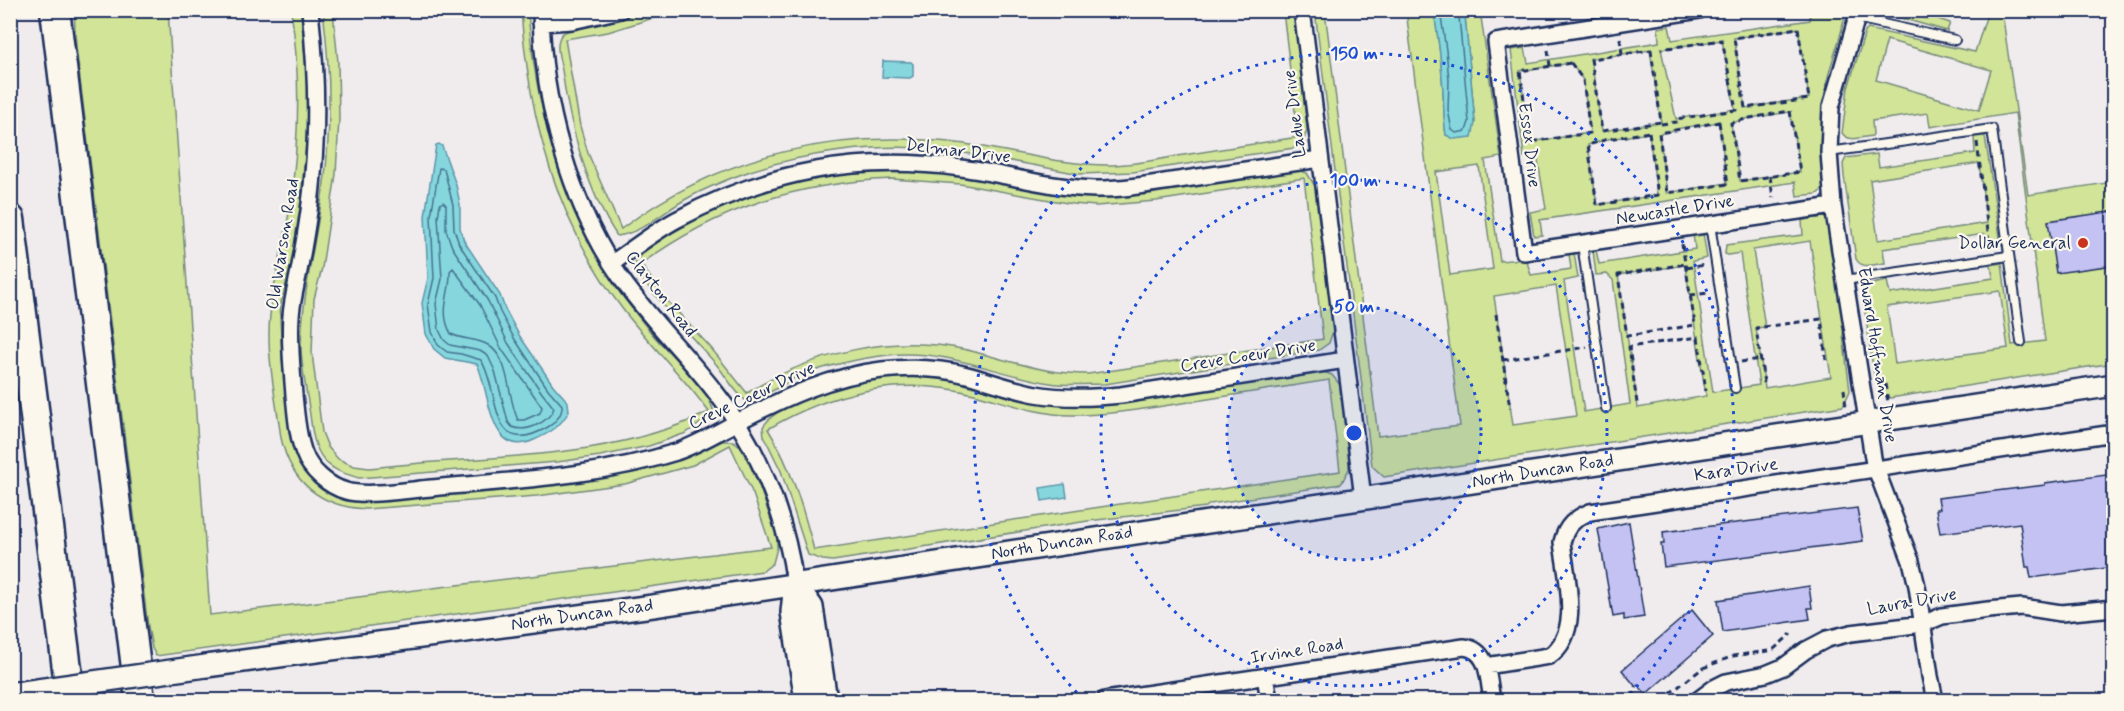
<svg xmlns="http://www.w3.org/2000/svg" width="2124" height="711" font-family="Mynerve,sans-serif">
	<rect width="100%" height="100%" fill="#f0eced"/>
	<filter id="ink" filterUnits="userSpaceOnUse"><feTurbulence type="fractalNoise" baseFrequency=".0167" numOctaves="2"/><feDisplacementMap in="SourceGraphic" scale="12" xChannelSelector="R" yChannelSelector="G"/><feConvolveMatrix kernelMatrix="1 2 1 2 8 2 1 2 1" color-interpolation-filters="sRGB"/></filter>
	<g filter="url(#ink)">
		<path fill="#d1e498" stroke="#768a7b" stroke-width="1.5" fill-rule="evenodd" d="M74,11H168L210,615L771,547L753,494L730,445L693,465L625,484L537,496L366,509C321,507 291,483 281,438C277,406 269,371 269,338C268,300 283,250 289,212C299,146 301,76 291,11H301L307,79L308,121L301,200L292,260L281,303L280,318L282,358L293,443L303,467L374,498L564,483L638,472L673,461L722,441H733L740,446L748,460L760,488L777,537V548L773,563L763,571L156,656L152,648L148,627L76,47Z
			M323,11H333L338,62L339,119L336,174L322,268L314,299L312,353L322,432L328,447L338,459L354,466L369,468C483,454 603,463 709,412C683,376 651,346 624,311C556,223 529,119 521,11H528C535,106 561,200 613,282C625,300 640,319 654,336C672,357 710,387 714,414L686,433L649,446L600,456L557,462L359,478C346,474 333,471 324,460C312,445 312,426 309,408C306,388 301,365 301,345C303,281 322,219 327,156C331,108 329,58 323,11Z
			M646,11H676L608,32L565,39L580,126L588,153L621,229C722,153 841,127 965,144C1013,151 1061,165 1109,165C1132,165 1155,160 1177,156C1217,150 1258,143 1298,137L1283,11H1295L1307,130L1303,143L1294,148L1133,172L1080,174C1035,166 990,156 945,150C879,142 796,153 734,177C719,183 702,190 688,198C665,210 643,233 617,236C587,191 569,123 562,70C560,60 554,43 562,34C567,28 632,15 646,11Z
			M1315,11H1325L1378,436L1460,426L1406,11H1434C1437,33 1441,55 1442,78C1444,97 1443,116 1446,135L1475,123L1465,16L1467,11H1521L1481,17L1501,157L1485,160L1500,261L1522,259L1527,262L1531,275L1571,269L1569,254L1574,253L1578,278L1564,281L1584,412L1630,404L1613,280L1607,274L1596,275L1593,250H1596L1599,264L1695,249L1693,234L1703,233L1707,258L1693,261L1713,392L1759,385L1740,253L1728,255L1725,254L1726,245L1733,244L1803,235L1802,220L1824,217L1829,223L1845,324L1843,335L1850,391L1843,406L1384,477L1372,466ZM1479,166L1493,269L1450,275L1436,172ZM1810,241L1831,377L1765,388L1756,328L1765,327L1753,250ZM1685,265L1706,396L1638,408L1618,275ZM1556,286L1576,416L1513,425L1494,296Z
			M1809,11H1843L1845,14C1842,36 1833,56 1828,77C1819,114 1821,151 1823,189L1817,194L1797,196L1795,182L1540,220L1542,235L1534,236L1530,212L1546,209L1537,155L1524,157L1511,50L1525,48L1528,63L1659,42L1658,28L1669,26L1672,40L1810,20ZM1798,28L1809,98L1745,108L1734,38ZM1722,40L1735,109L1676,119L1661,49ZM1650,50L1661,122L1602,131L1591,59ZM1571,63L1583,80L1590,133L1530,142L1520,71ZM1790,112L1800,172L1740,181L1731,123L1750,118ZM1719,122L1727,183L1667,193L1659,134L1681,128ZM1649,133L1657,195L1597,205L1588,145L1608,139Z
			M1876,11H1898L1929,19L1932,11H1940L1938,19L1950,23L1947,31Z
			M1988,11H2002L2028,195L2113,182V363L1890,398C1879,394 1877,385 1874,375L1862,290L1863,286L1887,281L1890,294L1993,278L1991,265L2002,263L2012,345L2045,341L2015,113L1930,127L1928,113L1872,121L1873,134L1872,136C1861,137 1849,143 1842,133L1848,88L1865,32L1868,29L1975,52ZM1887,40L1991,70L1979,110L1876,80ZM2000,291L2008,348L1895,364L1887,307Z
			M1985,136L2001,244L1989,247L1985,234L1883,249L1885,263C1874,264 1862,270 1856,259L1844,176L1843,164L1846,158L1877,154L1879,167L1975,153L1974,137ZM1979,163L1987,223L1878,240L1870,180Z
			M883,169L950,173L1076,195L1298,170L1307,173L1315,186L1334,328L1329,343L1319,350L1105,384C1087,384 1068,386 1050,383C995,374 947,349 888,355C861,358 820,367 795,378C778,387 765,397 746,401C733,390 726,376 716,364C688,333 658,302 634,267C640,248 663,238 679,229C703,215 727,202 753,193C793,177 840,173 883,169ZM892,179L960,184L1073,204L1096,206L1156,201L1304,178L1323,339L1088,374C1044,374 1009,360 967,350C891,333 811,353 747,393L711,348L663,296L641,264C718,208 796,183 892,179Z
			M1323,372L1332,375L1341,386L1349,461V469L1341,484L1210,504L1206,507L1088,521L833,561L823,560L808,555L781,471L764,436L763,427C772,412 788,407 804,399C844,379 893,371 938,376C972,379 1003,394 1036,401C1057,405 1079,405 1100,405ZM1329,380L1340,471L814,550C803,508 791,466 768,429C830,392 902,375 974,394C1006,402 1037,415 1071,415C1111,415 1150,408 1189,402C1236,395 1282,387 1329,380Z"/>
		<path fill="#85d7dd" stroke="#5b94aa" stroke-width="1.5" d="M1434,11H1467L1465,16L1475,123L1472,137L1454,139L1446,135C1443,116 1444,97 1442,78C1441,55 1437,33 1434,11Z
			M883,61L911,62L913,64V76L910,78L882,77Z
			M439,144L442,146L456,185L460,204V228L464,241L500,295L505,309L519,335L553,385L568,402L569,411C561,426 550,433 534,440C488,461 490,389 477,364L445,358L434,349L426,334L422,303L428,278L425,216L436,145Z
			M1065,484L1067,497L1042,501L1040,488Z"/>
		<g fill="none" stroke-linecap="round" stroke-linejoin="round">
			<path stroke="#457291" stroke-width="1.5" d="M1440,10L1446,50L1449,80L1448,110L1452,130L1456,133L1466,131L1469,122L1459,17L1461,10
				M439,168L444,169L453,205L454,229L459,244L495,298L500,312L514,338L548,389L562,405C563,414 555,423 548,427C488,462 501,392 481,360L461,354L447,352L438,345L432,332L428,304L434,278L431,216Z
				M443,202L446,205V230L452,247L488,301L508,343L542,393L554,408C549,422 527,433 512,427L508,422L495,371L488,356L480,351L450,345L444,340L439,330L436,304L442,279L438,217L440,204Z
				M453,268L480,305L501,348L542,407L540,413L524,420H518C507,398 511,359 488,345C477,338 462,340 451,334C438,309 451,295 450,271Z"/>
		</g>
		<path fill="#c4c1f3" stroke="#1b2f5e" stroke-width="1.5" d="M2114,211V265L2056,273L2048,221Z
			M2114,474V567L2031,578L2029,567H2026L2020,523L1940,533L1936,509H1940L1938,498L2045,485V483Z
			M1857,508L1863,541L1664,567L1661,544H1664L1663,532Z
			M1629,522L1644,617L1624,620V615L1613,617L1598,529Z
			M1809,586L1812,608H1808L1810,619L1723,632L1718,600Z
			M1692,610L1713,636L1646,694L1638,685L1636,687L1622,670Z"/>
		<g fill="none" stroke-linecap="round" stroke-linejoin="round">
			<g stroke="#1b2f5e" stroke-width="12">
				<path id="lane" d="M1856,18L1955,40
					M1829,152L1992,129L2021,342
					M1710,224L1735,388
					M1582,244L1606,408
					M1845,280L2008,256"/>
			</g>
			<g stroke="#1b2f5e" stroke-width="20">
				<path id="street" d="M310,10C316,65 318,119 313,174C311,207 305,239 299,271C296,286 292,301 291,316C289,342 292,368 294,395C296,413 297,435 304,453C310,470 328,486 346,491C366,497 409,490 431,488C513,480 597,477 676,452C699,444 720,431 741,420C786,397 831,376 882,370C910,367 940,368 967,375C990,381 1013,390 1036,394C1065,399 1092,398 1121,395L1345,360
					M541,10C542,101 570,206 623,281C650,319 684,352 713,389C758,444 785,513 795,583
					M1302,10L1363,498
					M1699,10L1496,42L1524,252L1833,206
					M1859,10L1831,107L1829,152L1833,206L1874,464L1911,561L1917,586L1930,676L1935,700
					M541,23L572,21L621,10
					M612,263C633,249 654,232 676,220C767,171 858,154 961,168C1005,174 1050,188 1095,189C1125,190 1155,183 1185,179C1230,172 1275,166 1320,159
					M1486,666L1549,656C1583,633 1566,577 1562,542C1566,526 1575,518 1590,512L2114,433
					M1265,676L1269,700
					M1105,700L1464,647C1490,650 1488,680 1492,700
					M1698,700L1714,688L1726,682L1766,674L1783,667L1806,650L1827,639L1851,633L1923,624L1942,616L1988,610L2022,607L2061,613L2114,608"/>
			</g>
			<g stroke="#1b2f5e" stroke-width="26">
				<path id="secondary" d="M795,583L812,607L826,700
					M795,583L792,612L806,700
					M206,666L653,606L2114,385"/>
			</g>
			<g stroke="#1b2f5e" stroke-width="33">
				<path id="highway" d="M55,10L140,700
					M10,219L71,700"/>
			</g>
			<path stroke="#1b2f5e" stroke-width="3" stroke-dasharray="6 4.5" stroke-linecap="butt" d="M1798,28L1809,99L1745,108L1734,38Z
				M1620,38L1622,54
				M1548,50L1550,66
				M1651,50L1661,122L1602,131L1591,59Z
				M1571,63L1583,80L1590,133L1530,142L1520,71Z
				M1790,111L1800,172L1740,181L1731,123L1750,118Z
				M1719,122L1728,184L1667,193L1659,133Z
				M1661,124L1676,122V119L1736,110L1722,40L1661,49
				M1649,132L1658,195L1597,205L1588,145L1608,139Z
				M1977,142L1989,240
				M1770,176L1773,198
				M1682,244L1695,325L1627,336L1618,275L1685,264
				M1686,268L1705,265
				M1690,295L1709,293
				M1496,314L1510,408
				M1503,360L1587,347
				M1741,362L1760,359
				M1764,383L1756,328L1821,319L1826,360
				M1885,384L1888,402
				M1844,389L1846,408
				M1637,403L1629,347L1698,337L1706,391
				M1661,700L1703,668L1733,656L1768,651L1774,649L1791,634"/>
			<use href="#lane" stroke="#fbf7ec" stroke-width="8"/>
			<use href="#street" stroke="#fbf7ec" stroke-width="15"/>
			<use href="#secondary" stroke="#fbf7ec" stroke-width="21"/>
			<use href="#highway" stroke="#fbf7ec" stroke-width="28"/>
			<g stroke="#1b2f5e" stroke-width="26" stroke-linecap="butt">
				<path id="secondary-bridge" d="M16,693L206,666"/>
			</g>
			<use href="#secondary-bridge" stroke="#fbf7ec" stroke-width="21"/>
		</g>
	</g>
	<circle cx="1354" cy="433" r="127" fill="#1d4ed8" fill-opacity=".12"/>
	<g fill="none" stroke="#1d4ed8" stroke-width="3" stroke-dasharray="3 6">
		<circle cx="1354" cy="433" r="127"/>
		<circle cx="1354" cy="433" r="253"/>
		<path d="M1083 699A380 380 0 1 1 1625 699"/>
	</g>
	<circle fill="#c8321e" stroke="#fbf7ec" stroke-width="2" cx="2083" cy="243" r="6"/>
	<g text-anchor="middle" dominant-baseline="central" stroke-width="4.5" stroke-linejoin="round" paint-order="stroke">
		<g font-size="18" fill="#1b2f5e" stroke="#fbf7ec">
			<text transform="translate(1295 114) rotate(-97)">Ladue Drive</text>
			<text transform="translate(1529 145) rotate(83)">Essex Drive</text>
			<text transform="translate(958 151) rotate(7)">Delmar Drive</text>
			<text transform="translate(1675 210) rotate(-9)">Newcastle Drive</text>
			<text transform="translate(283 244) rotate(-81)">Old Warson Road</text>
			<text transform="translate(661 294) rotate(52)">Clayton Road</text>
			<text transform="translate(1877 355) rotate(81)">Edward Hoffman Drive</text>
			<text transform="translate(1248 356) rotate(-9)">Creve Coeur Drive</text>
			<text transform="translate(752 396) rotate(-25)">Creve Coeur Drive</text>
			<text transform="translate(1736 470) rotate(-8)">Kara Drive</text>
			<text transform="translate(1543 471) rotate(-9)">North Duncan Road</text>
			<text transform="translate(1062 543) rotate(-9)">North Duncan Road</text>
			<text transform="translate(1912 602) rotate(-10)">Laura Drive</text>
			<text transform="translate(582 615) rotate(-8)">North Duncan Road</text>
			<text transform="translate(1297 651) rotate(-9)">Irvine Road</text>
		</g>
		<g font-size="18" fill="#1b2f5e" stroke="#fbf7ec" text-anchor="end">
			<text x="2071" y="243">Dollar General</text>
		</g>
	</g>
	<circle cx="1354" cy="433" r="9" fill="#1d4ed8" stroke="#fbf7ec" stroke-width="3"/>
	<g font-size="18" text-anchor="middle" font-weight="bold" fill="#1d4ed8" stroke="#fbf7ec" stroke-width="4.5" stroke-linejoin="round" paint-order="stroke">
		<text x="1354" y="59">150 m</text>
		<text x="1354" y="186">100 m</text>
		<text x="1354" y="312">50 m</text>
	</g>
	<rect width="2124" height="711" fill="none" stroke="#fbf7ec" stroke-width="36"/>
	<rect x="18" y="18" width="2088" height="675" fill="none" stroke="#1b2f5e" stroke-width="2" filter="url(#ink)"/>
</svg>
